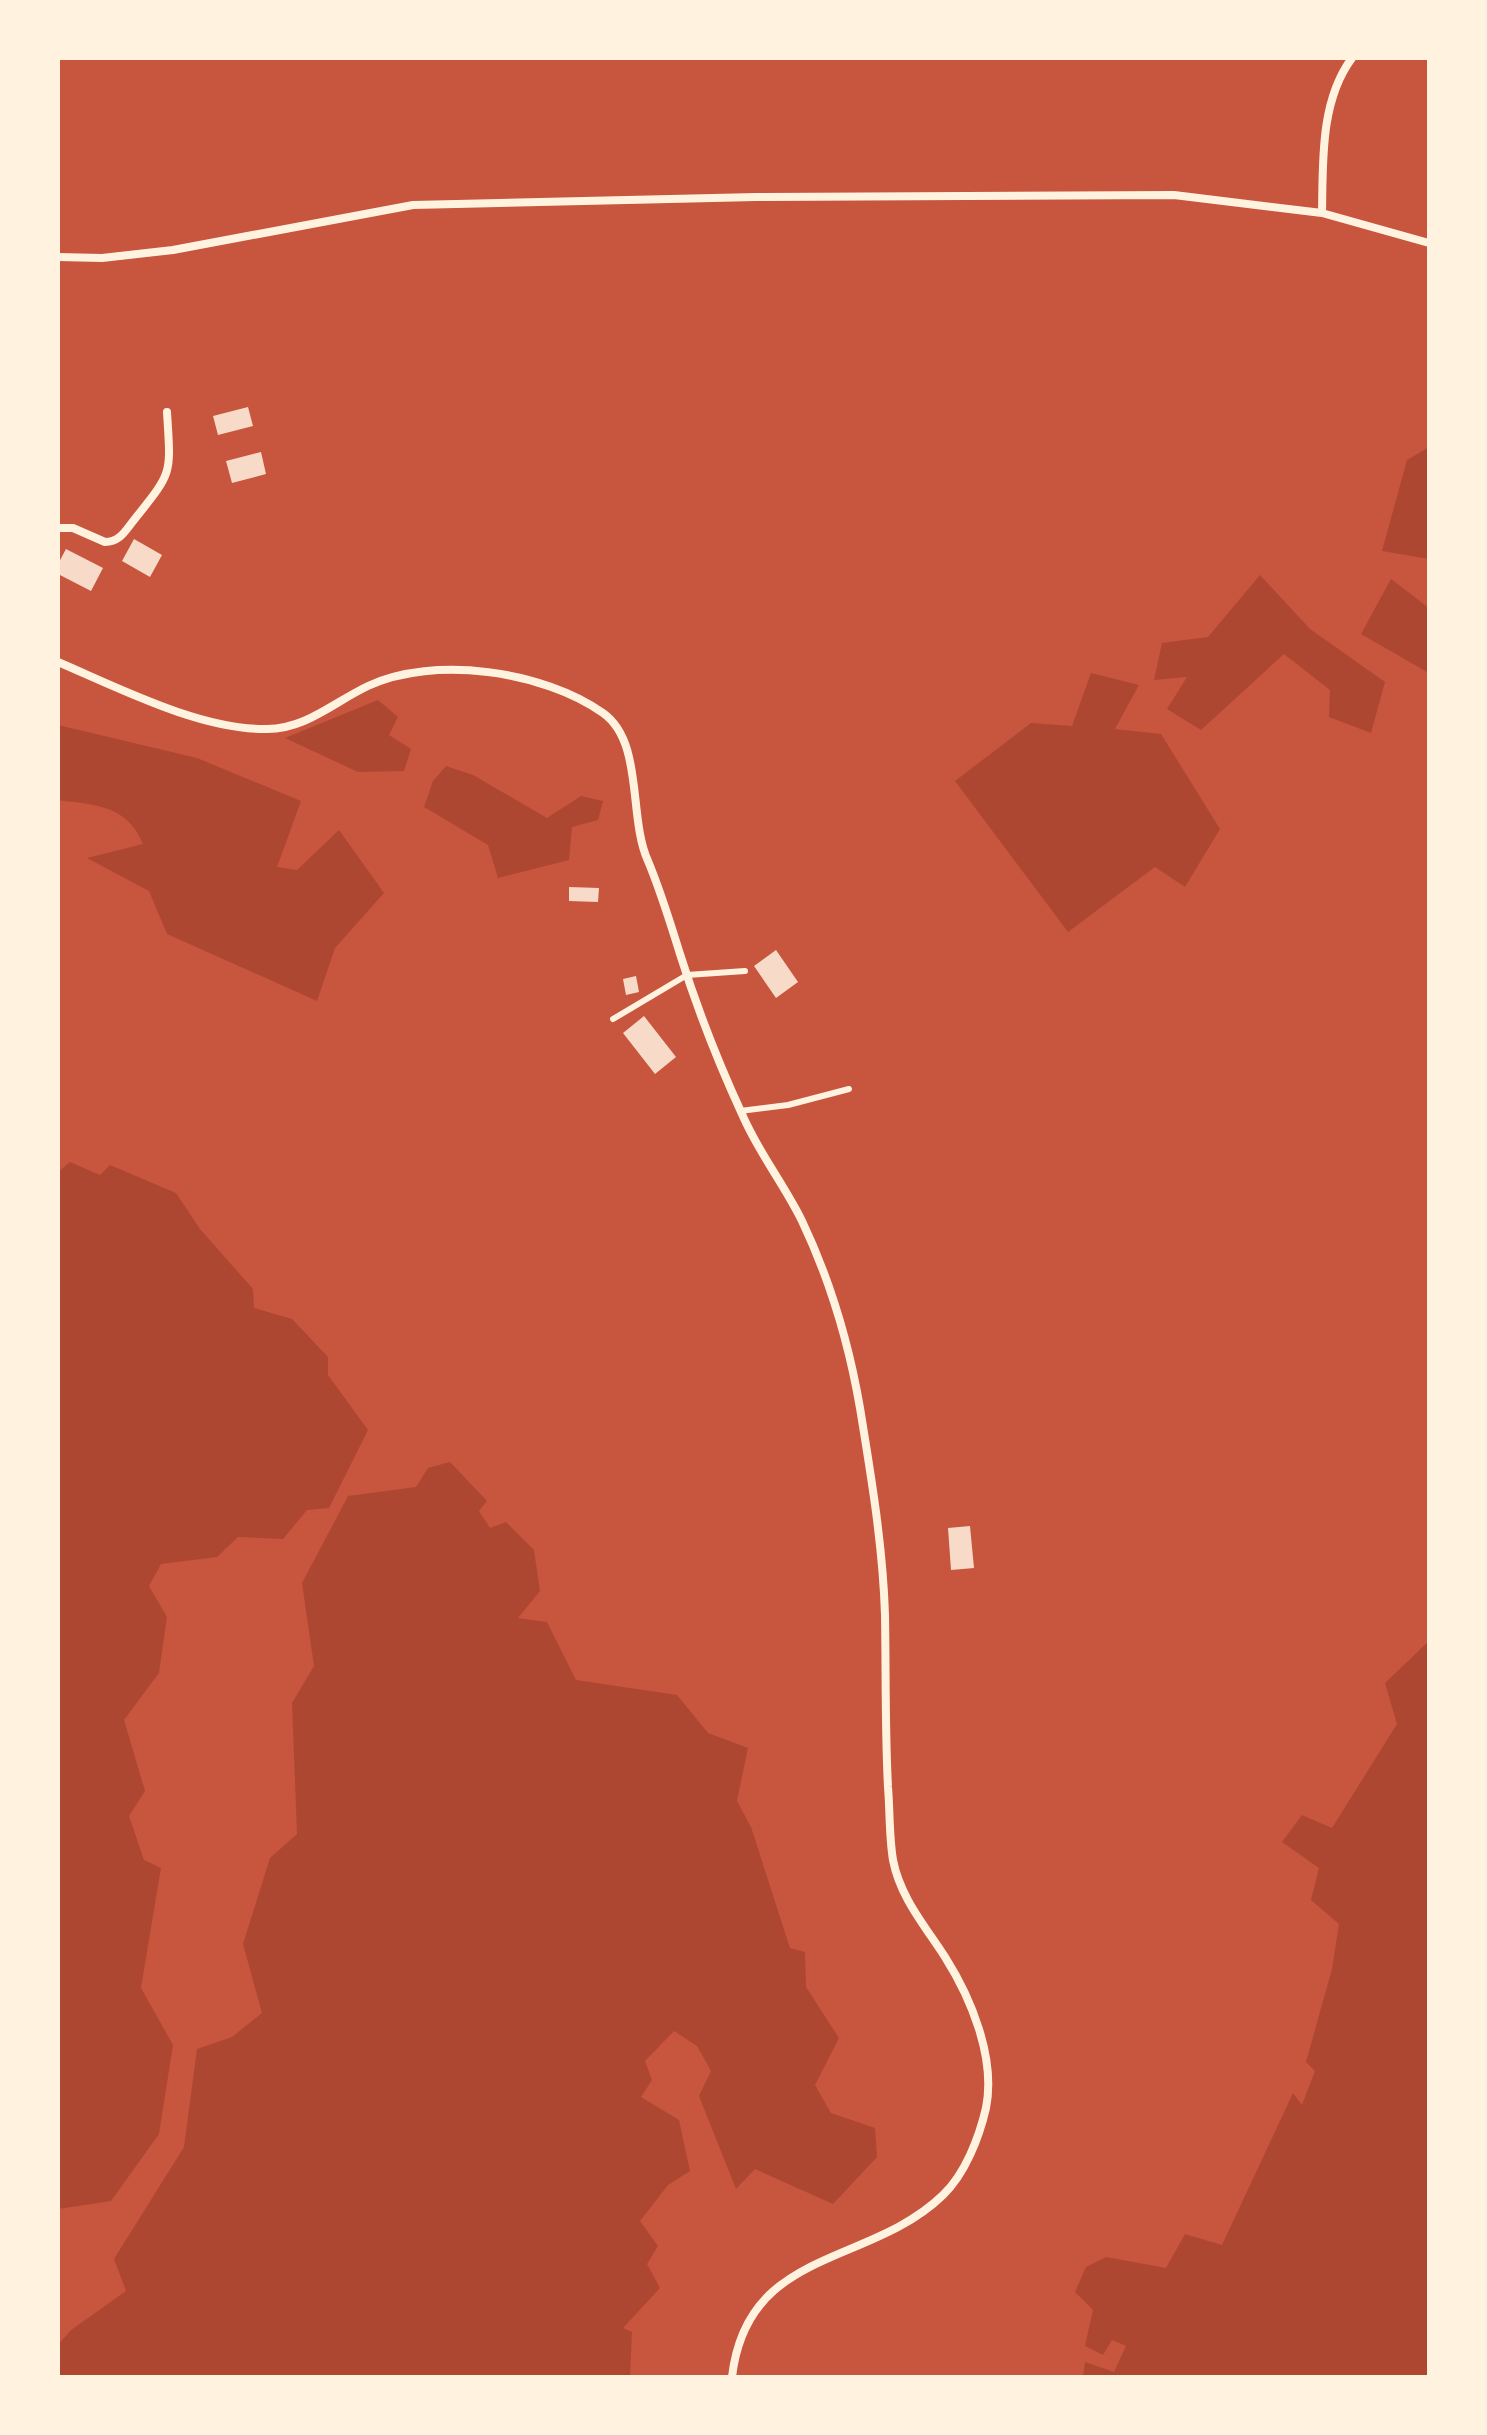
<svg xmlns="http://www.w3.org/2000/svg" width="1487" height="2435" font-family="'Fira Sans Condensed',sans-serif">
	<rect width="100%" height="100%" fill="#c8553d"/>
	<path fill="#ae4732" d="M1429,447V559L1382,551L1407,460Z
		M1260,575L1310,629L1385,682L1371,733L1329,717L1330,690L1284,654L1201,730L1167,709L1187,677L1154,680L1162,643L1208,637Z
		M1391,579L1429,608V673L1361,634Z
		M1091,673L1139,685L1115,729L1161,734L1220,829L1185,887L1155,867L1068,932L955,781L1031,723L1072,726Z
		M378,700L398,717L389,735L411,749L404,771L358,772L285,738Z
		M58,725L197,758L301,801L277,867L297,870L339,830L384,893L335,948L317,1001L167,934L149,891L87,858L143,844C127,805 96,805 58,800Z
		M446,766L473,775L547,818L581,796L603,801L598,820L572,827L569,860L498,878L488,845L424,807L433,781Z
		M70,1162L100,1175L110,1165L176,1193L200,1229L253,1289L254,1308L292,1319L328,1357V1375L368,1430L329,1508L307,1510L283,1539L238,1537L217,1557L161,1564L149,1586L167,1617L159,1673L124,1720L145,1791L129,1816L144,1860L161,1868L141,1988L173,2045L159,2134L111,2201L58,2209V1172Z
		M450,1462L487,1501L479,1511L490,1528L506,1522L534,1550L540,1591L518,1618L547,1622L576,1680L677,1695L708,1733L748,1748L737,1801L751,1827L790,1948L805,1952L806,1987L839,2038L815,2085L831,2113L875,2128L877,2157L833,2204L755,2169L736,2189L699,2096L711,2071L697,2046L674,2031L645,2061L652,2080L641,2097L679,2120L690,2171L668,2185L640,2221L658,2246L647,2264L660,2288L623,2328L632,2332L630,2377H58V2345L71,2330L126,2291L114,2259L184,2147L197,2049L232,2037L262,2013L243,1944L270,1858L297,1834L292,1703L314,1666L302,1583L348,1496L416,1487L428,1468Z
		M1429,1641V2377H1083L1085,2362L1114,2372L1126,2346L1112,2340L1103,2355L1085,2346L1093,2310L1075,2292L1086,2267L1106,2257L1166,2268L1185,2234L1222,2245L1293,2093L1302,2105L1315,2071L1306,2062L1332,1969L1339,1924L1311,1900L1319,1868L1282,1842L1302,1815L1332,1828L1397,1724L1385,1683Z"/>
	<path fill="#f7dbc8" d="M248,407L253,426L218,435L213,416Z
		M261,452L266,474L232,483L226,461Z
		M134,539L162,555L150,577L122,561Z
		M66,549L103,568L91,591L58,574V564Z
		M569,887L599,888L598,902L569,901Z
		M776,950L798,982L776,998L754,966Z
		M636,976L639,992L626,995L623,979Z
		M644,1016L676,1057L655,1074L623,1033Z
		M970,1526L974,1568L951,1570L948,1528Z"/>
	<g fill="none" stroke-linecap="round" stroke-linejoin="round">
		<path stroke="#fff3e0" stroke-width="6" d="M613,1019L687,975L745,971
			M740,1111L788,1105L849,1089"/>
		<path stroke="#fff3e0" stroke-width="8" d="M1322,213C1323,162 1320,101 1352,58
			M58,257L102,258L173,250L413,205L756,197L1174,195L1322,213L1429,243
			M58,528H73L105,542C120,542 125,531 134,520C173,471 171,476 167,412
			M58,662C119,688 200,730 267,729C306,729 334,702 368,686C434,655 544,671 603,713C644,742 628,817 648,861C661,892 670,922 680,954C697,1008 718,1062 742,1114C758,1152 784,1184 802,1221C830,1280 849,1344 860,1408C871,1475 883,1547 885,1615C886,1673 885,1730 888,1787C890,1811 889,1836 893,1860C900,1897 925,1926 945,1957C971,1998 996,2058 986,2108C979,2138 965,2174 943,2195C869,2267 747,2247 732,2377"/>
	</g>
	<rect width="1487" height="2435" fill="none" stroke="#fff3e0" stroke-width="120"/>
</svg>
